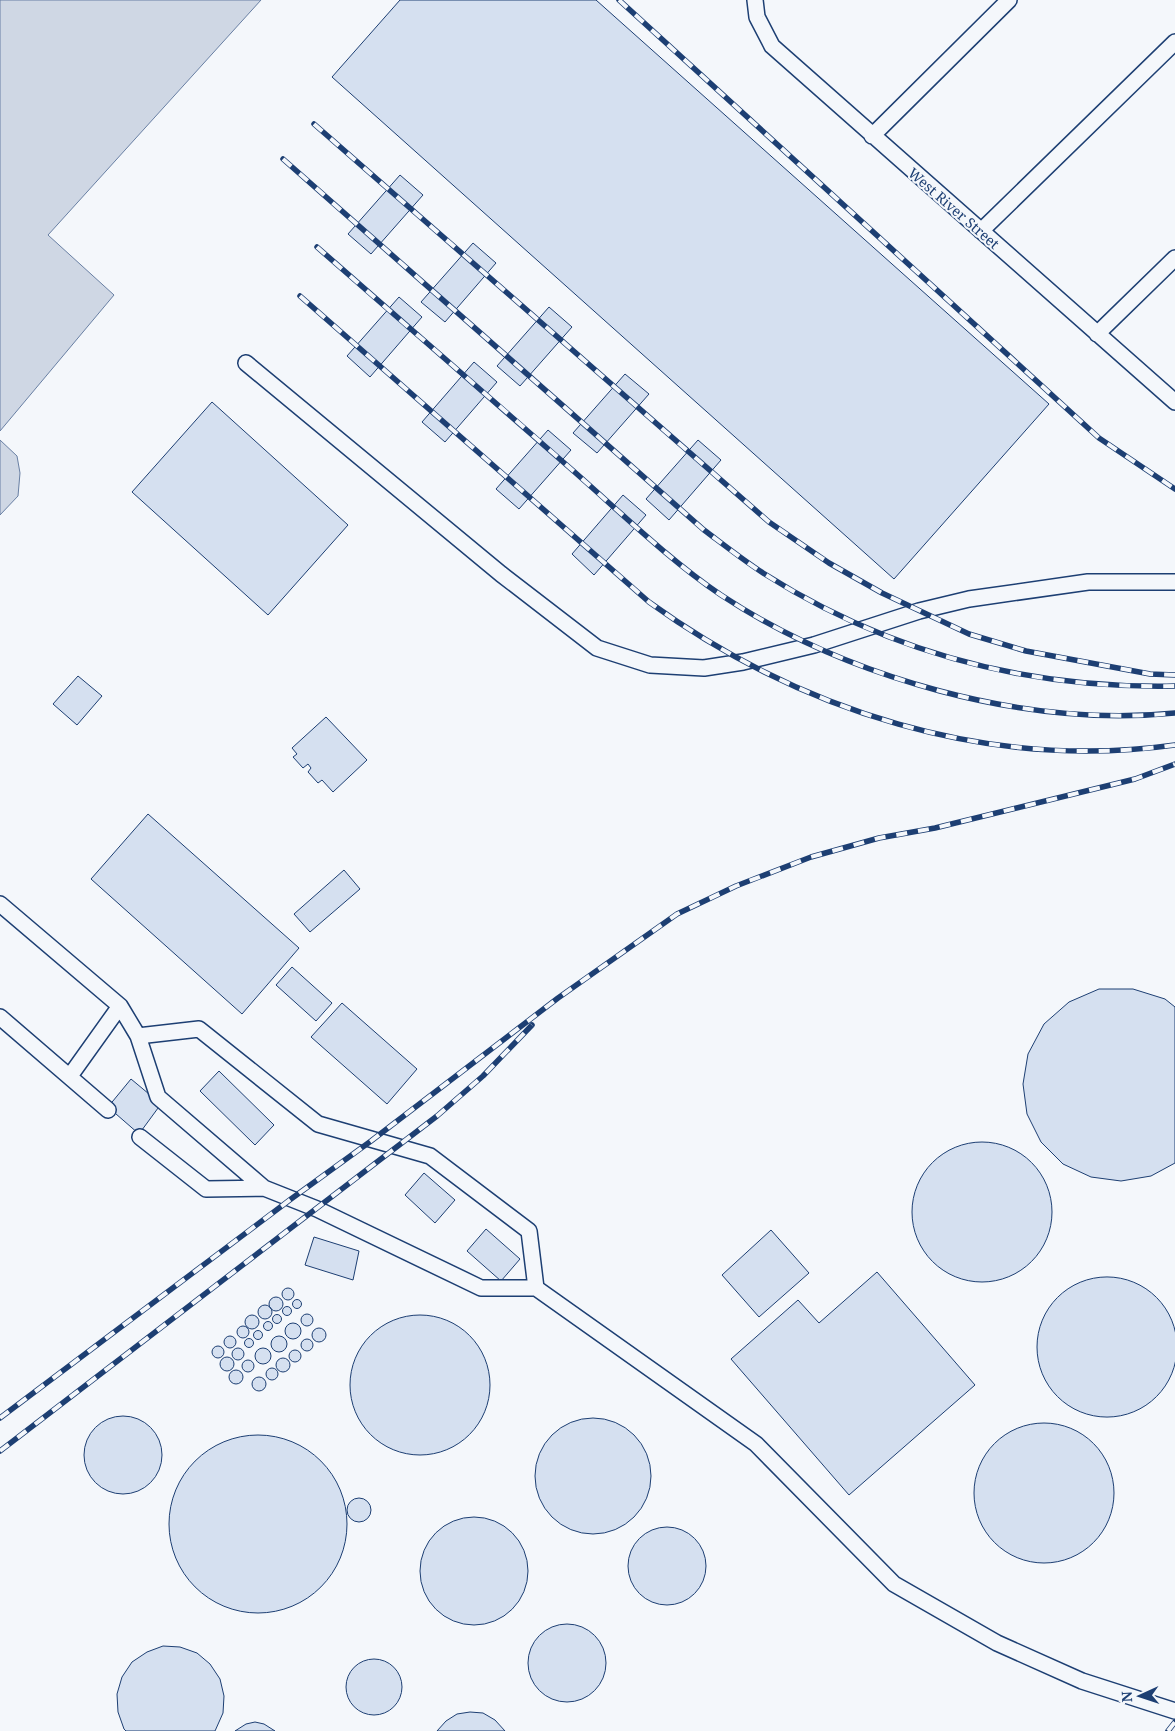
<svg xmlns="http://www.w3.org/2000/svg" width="1175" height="1731" font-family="'Noto Serif',serif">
	<rect width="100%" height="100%" fill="#f4f7fb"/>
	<path fill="#cfd7e4" stroke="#687fa3" d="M0,0H261L48,235L114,295L0,431Z
		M0,440L17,456L20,473L18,496L0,515Z"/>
	<path fill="#d5e0f0" stroke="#1d3f73" d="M400,0H596L1049,404L894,579L332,77Z
		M400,175L423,195L371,254L348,234Z
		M473,243L496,263L445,322L421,302Z
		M399,297L422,317L370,377L347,356Z
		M549,307L572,327L520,386L497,366Z
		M474,362L497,382L445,442L422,422Z
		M625,374L649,394L597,453L573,433Z
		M212,402L348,525L268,615L132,492Z
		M548,430L571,450L519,509L496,489Z
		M698,440L721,460L669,520L646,499Z
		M623,495L646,515L594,575L572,554Z
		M78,676L102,696L77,725L53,704Z
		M326,717L367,760L333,792L322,780L318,783L308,772L311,768L308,764L303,768L293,757L297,754L292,748Z
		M148,814L299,948L242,1014L91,879Z
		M344,870L360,889L310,932L294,914Z
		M292,967L332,1003L316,1021L276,985Z
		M1099,989H1133L1165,999L1175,1007V1163L1151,1176L1121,1181L1091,1177L1063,1164L1041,1142L1027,1114L1023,1084L1028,1054L1044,1024L1069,1002Z
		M342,1003L417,1069L387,1104L311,1037Z
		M219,1071L274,1125L255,1145L200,1091Z
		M131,1079L161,1104L139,1134L108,1107Z
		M912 1212a70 70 0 1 1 140 0a70 70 0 1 1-140 0Z
		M424,1173L455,1200L435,1223L405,1195Z
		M486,1229L520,1259L501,1281L467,1251Z
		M771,1230L809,1273L759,1317L722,1275Z
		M314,1237L359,1251L353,1280L305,1265Z
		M877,1272L975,1385L849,1495L731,1359L798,1300L819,1323Z
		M1037 1347a70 70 0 1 1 140 0a70 70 0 1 1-140 0Z
		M282 1294a6 6 0 1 1 12 0a6 6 0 1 1-12 0Z
		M269 1304a7 7 0 1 1 14 0a7 7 0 1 1-14 0Z
		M292.5 1304a4.5 4.5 0 1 1 9 0a4.5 4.5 0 1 1-9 0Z
		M258 1312a7 7 0 1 1 14 0a7 7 0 1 1-14 0Z
		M282.5 1311a4.5 4.5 0 1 1 9 0a4.5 4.5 0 1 1-9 0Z
		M301 1320a6 6 0 1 1 12 0a6 6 0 1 1-12 0Z
		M350 1385a70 70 0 1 1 140 0a70 70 0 1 1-140 0Z
		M272.5 1319a4.5 4.5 0 1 1 9 0a4.5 4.5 0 1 1-9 0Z
		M245 1322a7 7 0 1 1 14 0a7 7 0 1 1-14 0Z
		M263.5 1326a4.5 4.5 0 1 1 9 0a4.5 4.5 0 1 1-9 0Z
		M285 1331a8 8 0 1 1 16 0a8 8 0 1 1-16 0Z
		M237 1332a6 6 0 1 1 12 0a6 6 0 1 1-12 0Z
		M312 1335a7 7 0 1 1 14 0a7 7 0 1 1-14 0Z
		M253.5 1335a4.5 4.5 0 1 1 9 0a4.5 4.5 0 1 1-9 0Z
		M224 1342a6 6 0 1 1 12 0a6 6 0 1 1-12 0Z
		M271 1344a8 8 0 1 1 16 0a8 8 0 1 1-16 0Z
		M301 1345a6 6 0 1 1 12 0a6 6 0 1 1-12 0Z
		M244.5 1343a4.5 4.5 0 1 1 9 0a4.5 4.5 0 1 1-9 0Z
		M212 1352a6 6 0 1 1 12 0a6 6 0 1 1-12 0Z
		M232 1354a6 6 0 1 1 12 0a6 6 0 1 1-12 0Z
		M255 1356a8 8 0 1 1 16 0a8 8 0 1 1-16 0Z
		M289 1356a6 6 0 1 1 12 0a6 6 0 1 1-12 0Z
		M220 1364a7 7 0 1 1 14 0a7 7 0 1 1-14 0Z
		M276 1365a7 7 0 1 1 14 0a7 7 0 1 1-14 0Z
		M242 1366a6 6 0 1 1 12 0a6 6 0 1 1-12 0Z
		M266 1374a6 6 0 1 1 12 0a6 6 0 1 1-12 0Z
		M229 1377a7 7 0 1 1 14 0a7 7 0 1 1-14 0Z
		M252 1384a7 7 0 1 1 14 0a7 7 0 1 1-14 0Z
		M84 1455a39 39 0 1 1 78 0a39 39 0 1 1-78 0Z
		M535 1476a58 58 0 1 1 116 0a58 58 0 1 1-116 0Z
		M974 1493a70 70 0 1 1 140 0a70 70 0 1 1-140 0Z
		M169 1524a89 89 0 1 1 178 0a89 89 0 1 1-178 0Z
		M347 1510a12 12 0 1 1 24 0a12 12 0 1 1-24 0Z
		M420 1571a54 54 0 1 1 108 0a54 54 0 1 1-108 0Z
		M628 1566a39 39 0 1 1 78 0a39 39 0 1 1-78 0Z
		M528 1663a39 39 0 1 1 78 0a39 39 0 1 1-78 0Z
		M163,1646L180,1647L197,1653L210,1664L220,1679L224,1696L223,1713L215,1731H126L124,1729L118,1712L117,1694L122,1677L132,1662L147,1652Z
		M346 1687a28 28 0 1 1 56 0a28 28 0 1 1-56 0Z
		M470,1712L483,1713L495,1720L505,1731H437L446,1721L457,1714Z
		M255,1722L264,1724L275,1731H235L246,1724Z"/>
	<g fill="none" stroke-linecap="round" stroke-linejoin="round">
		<g stroke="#1d3f73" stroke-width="18">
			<path id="service" d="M755,0L757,17L772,46L1175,402
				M872,136L1009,0
				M981,231L1175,42
				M1097,334L1175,258
				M246,363L501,574L597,648L650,665L704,668L743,662L814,645L919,611L969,599L1088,582H1175
				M0,904L120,1006L138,1036
				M0,1017L108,1110
				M70,1076L120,1006
				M140,1137L206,1189L264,1188
				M536,1288L529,1231L430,1156L318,1124L199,1029L138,1036L158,1097L264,1188L317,1209L481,1288H536L756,1444L894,1584L997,1643L1082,1681L1175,1711"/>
		</g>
		<use href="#service" stroke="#f4f7fb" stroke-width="15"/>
		<g stroke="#1d3f73" stroke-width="5.5">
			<path id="rail" d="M619,0L1099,438L1175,489
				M314,124L769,522L829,563L882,593L969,634L1026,651L1150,674L1175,675
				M283,159L704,530C724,545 743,560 763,573C889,653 1027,689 1175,686
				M317,247C401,321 486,394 570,468C617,509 669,560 721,595C847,678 1025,728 1175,713
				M300,296L649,602C800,711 988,771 1175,745
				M0,1418L291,1199L371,1141L558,998L677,914L736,886L811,857L879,838L935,828L1135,779L1175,764
				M0,1451L437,1116L483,1076L532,1025
				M1168,1731L1175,1722"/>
		</g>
		<use href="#rail" stroke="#f4f7fb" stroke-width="4" stroke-dasharray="11" stroke-linecap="butt"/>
	</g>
	<g text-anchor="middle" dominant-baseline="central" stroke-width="4" stroke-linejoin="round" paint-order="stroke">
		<g font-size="14" fill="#1d3f73" stroke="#f4f7fb">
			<text transform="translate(954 208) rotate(41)">West River Street</text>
		</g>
	</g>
	<g transform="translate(1140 1696) rotate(267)" stroke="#f4f7fb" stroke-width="4" paint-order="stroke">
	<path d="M0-4L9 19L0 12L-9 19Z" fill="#1d3f73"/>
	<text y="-8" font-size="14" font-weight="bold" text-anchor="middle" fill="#1d3f73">N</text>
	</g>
</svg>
